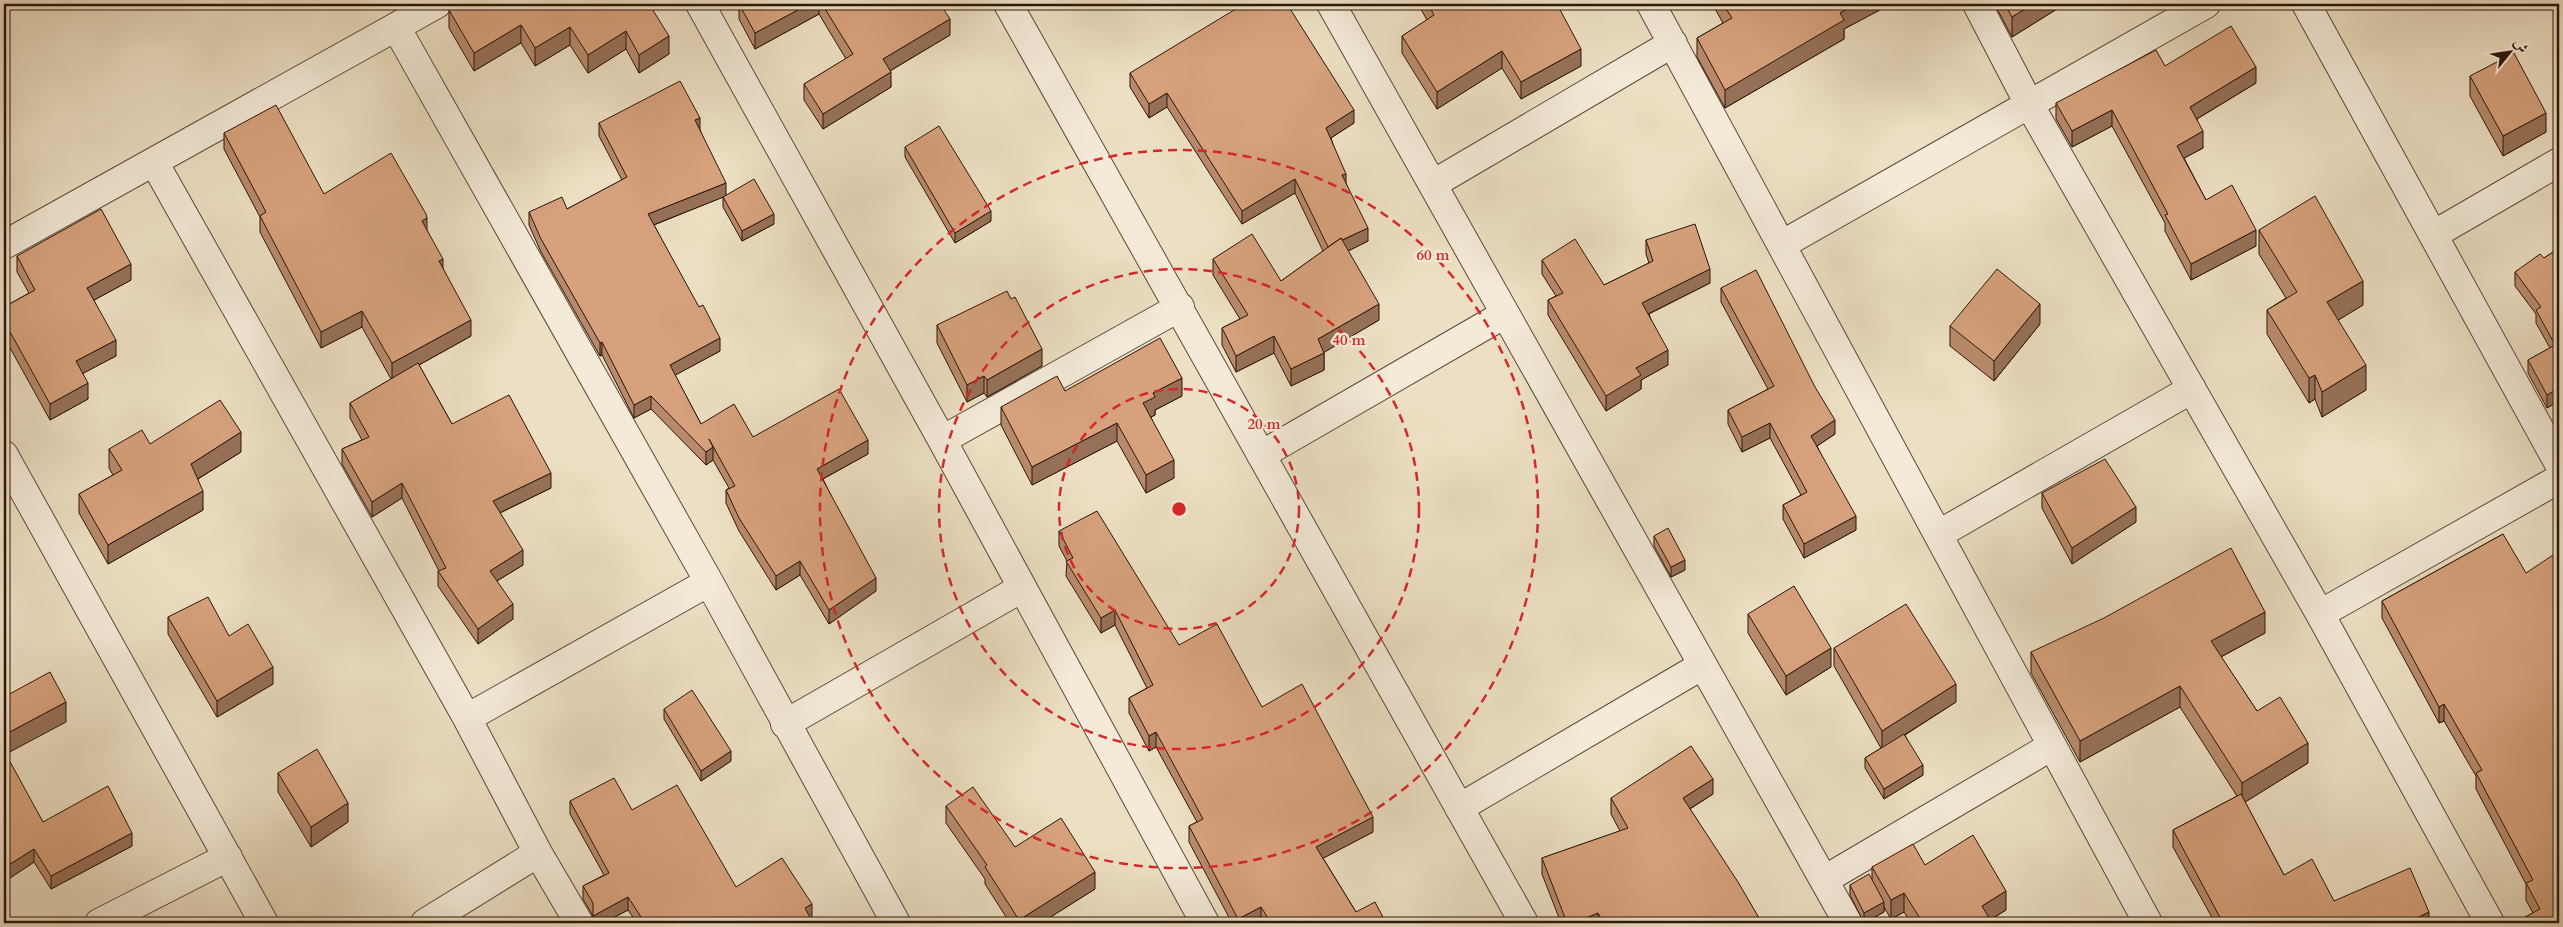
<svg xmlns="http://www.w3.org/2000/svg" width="2563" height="927" font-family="Cardo,Amiri,serif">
	<rect width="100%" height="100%" fill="#ecdfc3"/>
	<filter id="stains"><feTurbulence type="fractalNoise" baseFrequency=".004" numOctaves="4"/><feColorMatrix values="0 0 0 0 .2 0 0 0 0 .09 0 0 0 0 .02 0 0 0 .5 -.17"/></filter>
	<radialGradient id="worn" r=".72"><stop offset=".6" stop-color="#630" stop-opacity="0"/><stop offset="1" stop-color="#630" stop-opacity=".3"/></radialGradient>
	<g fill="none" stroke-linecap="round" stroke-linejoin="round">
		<g stroke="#5d4838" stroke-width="30">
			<path id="minor" d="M700,4L942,440L1205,923
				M1008,4L1524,923
				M1331,4L1848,923
				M1651,4L2148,923
				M1977,4L2029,104L2320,614L2490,923
				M2306,4L2559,464
				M396,27L709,582L896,923
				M154,162L467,718L538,853L579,923
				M1433,184L1673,43
				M2433,235L2559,162
				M1783,244L2206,4
				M4,245L437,4
				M942,440L1180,307
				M4,455L264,923
				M1261,455L1505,314
				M1939,534L2192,389
				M2320,614L2559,479
				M467,718L709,582
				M785,724L1022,588
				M1459,808L1703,665
				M1824,880L2052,746
				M99,923L228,857
				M425,923L538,853"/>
		</g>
		<use href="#minor" stroke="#f3ead8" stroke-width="28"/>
	</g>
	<path fill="#b88a6b" stroke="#2d1609" d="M649,4L669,54L639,73L626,49L588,73L570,45L535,66L521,43L474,71L449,28V10Z
		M739,4H940L950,35L890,71L891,87L823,129L804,100V84L846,59L819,14L755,49L739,19Z
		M1418,4H1557L1581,66L1521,99L1502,68L1437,109L1402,53V36L1427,20Z
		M1714,4H1891L1844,29V39L1725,108L1697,57V38L1723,23L1714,7Z
		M1996,4H2065L2012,37L1996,7Z
		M2165,66L2256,83L2197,119L2203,148L2184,158L2206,200L2256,246L2191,280L2165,231V223L2112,126L2072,147L2056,119V103Z
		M1130,73L1354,123L1331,138L1346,183L1368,241L1348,251L1379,320L1324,352V370L1291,386L1274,353L1236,372L1222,345V328L1240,319L1213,275V259L1281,281L1323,251L1295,193L1242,224L1167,107L1149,118L1130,87Z
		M2470,76L2546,132L2503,156L2470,96Z
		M599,123L700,130L726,195L774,224L742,241L723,207V197L654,225L720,351L675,375L701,424L753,437L868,454L823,479L876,591L829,624L800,575L776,590L739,531L726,503V490L729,488L713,460L706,465L651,409L634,418L602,355L600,356L541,252L529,225V212L567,209L622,180L599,136Z
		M224,133L324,194L427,230L471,336L419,365L452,424L551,488L500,513L523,565L497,581L513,619L478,644L438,586V571H439L402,498L372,517L342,464V449L362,440L350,418V403L391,379L362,327L321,348L260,232V217L224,149Z
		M905,147L991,221L955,243L905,157Z
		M2259,230L2363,305L2338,320L2366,390L2322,417L2315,399L2309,403L2267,334V310L2286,298L2259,254Z
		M1646,240L1710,283L1649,314L1668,365L1641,380V389L1606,411L1548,315V300L1556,296L1542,274V260L1604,285L1649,263L1646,254Z
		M2559,248V401L2547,408L2528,373V360L2550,348L2536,323V314L2515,286V272L2544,258Z
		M17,256L131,280L94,300L116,356L83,373L88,399L50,420L4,337V307L29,293L17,272Z
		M1721,288L1835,434L1817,446L1856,530L1804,558L1783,519V505L1801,495L1770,438L1742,452L1728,424V410L1768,389L1721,302Z
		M1011,299L1042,366L987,397L984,393L967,402L937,343V325Z
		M2040,324L1994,381L1950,346V326Z
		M1065,391L1182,396L1155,410V415L1151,417L1174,478L1146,493L1117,441L1032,485L1001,425V407Z
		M150,444L241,452L198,479L203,510L108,564L79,513V494L113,475L109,468V449Z
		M2042,493L2136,522L2072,564L2042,508Z
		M1059,531L1179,645L1262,707L1373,832L1323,858L1356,912L1386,923H1262L1261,922L1258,923H1232L1189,842V826L1197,822L1156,747L1149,751L1129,713V698L1147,688L1115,625L1101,633L1066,576L1067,561L1059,546Z
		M2503,534L2559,923H2516V922L2533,913L2526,900V884L2476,789V776L2444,721L2439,723L2382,618V601Z
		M1654,536L1685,570L1671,577L1654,546Z
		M1748,614L1831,667L1786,695L1748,633Z
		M168,617L229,636L273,684L217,717L168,634Z
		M2265,633L2221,657L2257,711L2308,763L2245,802L2284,875L2334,901L2429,923H2215L2173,847V830L2237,796L2180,707L2080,762L2031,673V652Z
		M1834,648L1956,702L1905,735L1923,775L1884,799L1865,768V758L1881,748L1834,666Z
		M664,709L731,761L701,781L664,719Z
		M4,760L43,822L132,846L51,889L34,862L7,880L4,874Z
		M278,773L348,822L311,847L278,792Z
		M1713,794L1690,809L1762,923H1561L1542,874V858L1620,831L1611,814V798Z
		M570,801L632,810L736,887L812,917L810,918L813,923H637L628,910L603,923H593V916L583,899V886L604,875L570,814Z
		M946,806L1015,847L1095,889L1041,923H1010L985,884V879L946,823Z
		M1925,865L2006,910L1990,920L1992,923H1911L1904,912L1891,919L1884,907V912L1864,923L1850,895V885L1872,881V867Z"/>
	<path fill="#967157" stroke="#2d1609" d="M809,4H819V14L755,49V33Z
		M1857,4H1891L1844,29V39L1725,108V90L1840,13Z
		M2033,4H2065L2012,37V17Z
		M950,19V35L883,75V59Z
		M521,25V43L474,71V53Z
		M570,27V45L535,66V48Z
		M626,31V49L588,73V55Z
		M669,36V54L639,73V55Z
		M1581,49V66L1521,99V82Z
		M1502,51V68L1437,109V92Z
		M2256,67V83L2190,123V107Z
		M891,72V87L823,129V114Z
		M1167,93V107L1149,118V104Z
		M1354,110V123L1326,141V128Z
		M2112,110V126L2072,147V131Z
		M2546,113V132L2503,156V136Z
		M700,118V131L695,120Z
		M2203,131V148L2177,162V146Z
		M1346,174V187L1342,175Z
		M1295,179V193L1242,224V211Z
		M726,183V196L648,227V214Z
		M991,211V221L955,243V233Z
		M774,214V224L742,241V231Z
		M427,218V234L422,221Z
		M1368,228V241L1328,261V247Z
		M2256,230V246L2191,280V264Z
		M443,259V276L439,261Z
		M131,264V280L87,304V288Z
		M1710,269V283L1642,317V303Z
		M2363,281V305L2327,327V302Z
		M1379,304V320L1318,356V339Z
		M2040,304V324L1994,381V361Z
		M362,311V327L321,348V332Z
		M471,320V336L392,380V363Z
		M1274,336V353L1236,372V356Z
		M720,338V351L670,378V365Z
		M116,340V356L76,377V361Z
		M602,342V355L600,356V343Z
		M1042,349V366L987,397V380Z
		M1668,350V365L1641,380V389L1606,411V396L1636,368Z
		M1324,353V370L1291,386V369Z
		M2366,365V390L2322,417V392Z
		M2315,375V399L2309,403V378Z
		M984,376V393L967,402V385Z
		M1182,378V396L1155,410V415L1143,421V403L1153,393Z
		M88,383V399L50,420V404Z
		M2559,388V401L2547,408V395Z
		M651,396V409L634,418V405Z
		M1835,420V434L1811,450V436Z
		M1117,423V441L1032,485V467Z
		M1770,423V438L1742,452V437Z
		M241,432V452L191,483V464Z
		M868,440V454L817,482V469Z
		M713,447V460L706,465V452Z
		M1174,460V478L1146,493V475Z
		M551,473V488L493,516V501Z
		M402,483V498L372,517V502Z
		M203,491V510L108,564V545Z
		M2136,507V522L2072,564V548Z
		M1856,516V530L1804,558V544Z
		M523,550V565L490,585V571Z
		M1685,560V570L1671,577V567Z
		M800,561V575L776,590V576Z
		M876,578V591L829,624V610Z
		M513,604V619L478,644V629Z
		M1115,610V625L1101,633V618Z
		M2265,612V633L2211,662V641Z
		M1831,648V667L1786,695V676Z
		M273,667V684L217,717V701Z
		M1956,684V702L1882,749V731Z
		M2180,686V707L2080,762V741Z
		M66,702V722L4,755V735Z
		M2444,704V721L2439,723V707Z
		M1156,732V747L1149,751V736Z
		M2308,743V763L2242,804V783Z
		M731,751V761L701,781V771Z
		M1923,765V775L1884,799V789Z
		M1713,779V794L1683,813V798Z
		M348,803V822L311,847V827Z
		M1373,817V832L1316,862V847Z
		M132,833V846L51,889V876Z
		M34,849V862L7,880V866Z
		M1095,872V889L1041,923H1019V920Z
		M2006,891V910L1985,923L1982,906Z
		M1904,893V912L1891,919V900Z
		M628,897V910L603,923H593V916Z
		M1884,902V912L1864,923V913Z
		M812,904V917L805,921V908Z
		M1261,907V922L1258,923H1238V919Z
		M2429,912V923H2417V918Z
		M1598,913V923H1574Z"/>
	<path fill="#d6a17c" stroke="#2d1609" d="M460,4H649L669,36L639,55L626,31L588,55L570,27L535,48L521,25L474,53L449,10Z
		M739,4H809L755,33Z
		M822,4H940L950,19L883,59L891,72L823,114L804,84L853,54Z
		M1244,4H1287L1354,110L1326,128L1346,174L1342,175L1368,228L1342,240L1341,238L1328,247L1295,179L1242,211L1167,93L1149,104L1130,73Z
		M1428,4H1557L1581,49L1521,82L1502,51L1437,92L1402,36L1434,15Z
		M1723,4H1857L1840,13L1844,20L1725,90L1697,38L1732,18Z
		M2005,4H2033L2012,17Z
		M2231,26L2256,67L2190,107L2203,131L2177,146L2206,200L2232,185L2256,230L2191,264L2165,215L2168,214L2112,110L2072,131L2056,103L2156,50L2165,66Z
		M2514,53L2546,113L2503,136L2470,76Z
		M680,81L700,118L695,120L726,183L648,214L699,307L703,305L720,338L670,365L701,424L734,404L753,437L839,389L868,440L817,469L876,578L829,610L800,561L776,576L739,518L726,490L735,486L709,439L713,447L706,452L651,396L634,405L602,342L600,343L541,239L529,212L562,197L567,209L627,177L599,123Z
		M276,105L324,194L391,153L426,214L427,218L422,221L443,259L439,261L471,320L392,363L362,311L321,332L260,216L266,212L224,133Z
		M939,126L991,211L955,233L905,147Z
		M754,179L774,214L742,231L723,197Z
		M2315,196L2363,281L2327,302L2366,365L2322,392L2315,375L2309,378L2267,310L2297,292L2259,230Z
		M101,209L131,264L87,288L116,340L76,361L88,383L50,404L4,321V307L35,290L17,256Z
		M1695,224L1710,269L1642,303L1668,350L1636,368L1641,375L1606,396L1548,300L1563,293L1542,260L1575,239L1604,285L1653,261L1646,240Z
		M1252,234L1281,281L1341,238L1379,304L1318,339L1324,353L1291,369L1274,336L1236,356L1222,328L1248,315L1213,259Z
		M2559,248V388L2547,395L2528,360L2555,345L2536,310L2541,307L2515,272L2540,254L2544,258Z
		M1997,269L2040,304L1994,361L1950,326Z
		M1756,270L1815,387L1835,420L1811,436L1856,516L1804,544L1783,505L1807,492L1770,423L1742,437L1728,410L1774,386L1721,288Z
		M1007,291L1011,299L1015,297L1042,349L987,380L984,376L967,385L937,325Z
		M1160,338L1182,378L1153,393L1155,397L1143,403L1174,460L1146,475L1117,423L1032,467L1001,407L1057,376L1065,391Z
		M418,363L452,424L509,395L551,473L493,501L523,550L490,571L513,604L478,629L438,571L446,568L402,483L372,502L342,449L369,437L350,403Z
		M220,400L241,432L191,464L203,491L108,545L79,494L122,470L109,449L142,430L150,444Z
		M2105,459L2136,507L2072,548L2042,493Z
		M1097,511L1179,645L1217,624L1262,707L1302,684L1373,817L1316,847L1356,912L1375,902L1386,923H1271L1261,907L1238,919L1189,826L1203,819L1156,732L1149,736L1129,698L1153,685L1115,610L1101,618L1066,561L1073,558L1059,531Z
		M1668,528L1685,560L1671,567L1654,536Z
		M2503,534L2526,573L2559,551V923H2517L2516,922L2540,909L2526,883L2533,880L2476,773L2482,770L2444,704L2439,707L2382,601Z
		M2231,548L2265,612L2211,641L2257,711L2280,697L2308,743L2242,783L2180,686L2080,741L2031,652L2104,618Z
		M1794,586L1831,648L1786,676L1748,614Z
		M208,597L229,636L248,624L273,667L217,701L168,617Z
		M1906,604L1956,684L1882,731L1834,648Z
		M50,672L66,702L4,735V697Z
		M692,690L731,751L701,771L664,709Z
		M1904,734L1923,765L1884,789L1865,758Z
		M1691,746L1713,779L1683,798L1738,882L1762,923H1604L1598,913L1574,923H1567L1542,858L1628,828L1611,798Z
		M317,749L348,803L311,827L278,773Z
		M8,758L43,822L108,786L132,833L51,876L34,849L7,866L4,861V760Z
		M614,778L632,810L677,785L736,887L782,858L812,904L805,908L813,923H645L628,897L593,916V903L583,886L609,873L570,801Z
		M973,787L1015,847L1061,818L1095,872L1019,920L985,867L987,865L946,806Z
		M2241,794L2284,875L2312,859L2334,901L2410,868L2429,912L2417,918L2420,923H2223L2173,830Z
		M1973,835L2006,891L1982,906L1992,923H1923L1904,893L1891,900L1872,867L1913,844L1925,865Z
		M1869,874L1884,902L1864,913L1850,885Z"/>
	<g fill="none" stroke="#d62828" stroke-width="2.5" stroke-dasharray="9 6">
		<circle cx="1179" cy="509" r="120"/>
		<circle cx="1179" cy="509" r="240"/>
		<circle cx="1179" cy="509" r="359"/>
	</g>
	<circle cx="1179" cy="509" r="8" fill="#d62828" stroke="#f3ead8" stroke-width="2.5"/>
	<g font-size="15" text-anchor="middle" font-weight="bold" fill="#d62828" stroke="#f3ead8" stroke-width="5" stroke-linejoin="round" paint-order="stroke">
		<text x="1433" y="260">60 m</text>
		<text x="1349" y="345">40 m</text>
		<text x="1264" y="429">20 m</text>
	</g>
	<rect width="2563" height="927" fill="none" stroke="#ecdfc3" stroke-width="20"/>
	<rect x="5" y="5" width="2553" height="917" fill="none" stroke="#2d1609" stroke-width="2.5"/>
	<rect x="10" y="10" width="2543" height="907" fill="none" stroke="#2d1609"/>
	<g transform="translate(2510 52) rotate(60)" stroke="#f3ead8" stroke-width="4" paint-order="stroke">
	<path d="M0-4L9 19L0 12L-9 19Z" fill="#2d1609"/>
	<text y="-8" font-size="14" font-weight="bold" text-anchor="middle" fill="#2d1609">ش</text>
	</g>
	<rect width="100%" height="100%" filter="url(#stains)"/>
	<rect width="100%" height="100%" fill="url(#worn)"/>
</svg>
